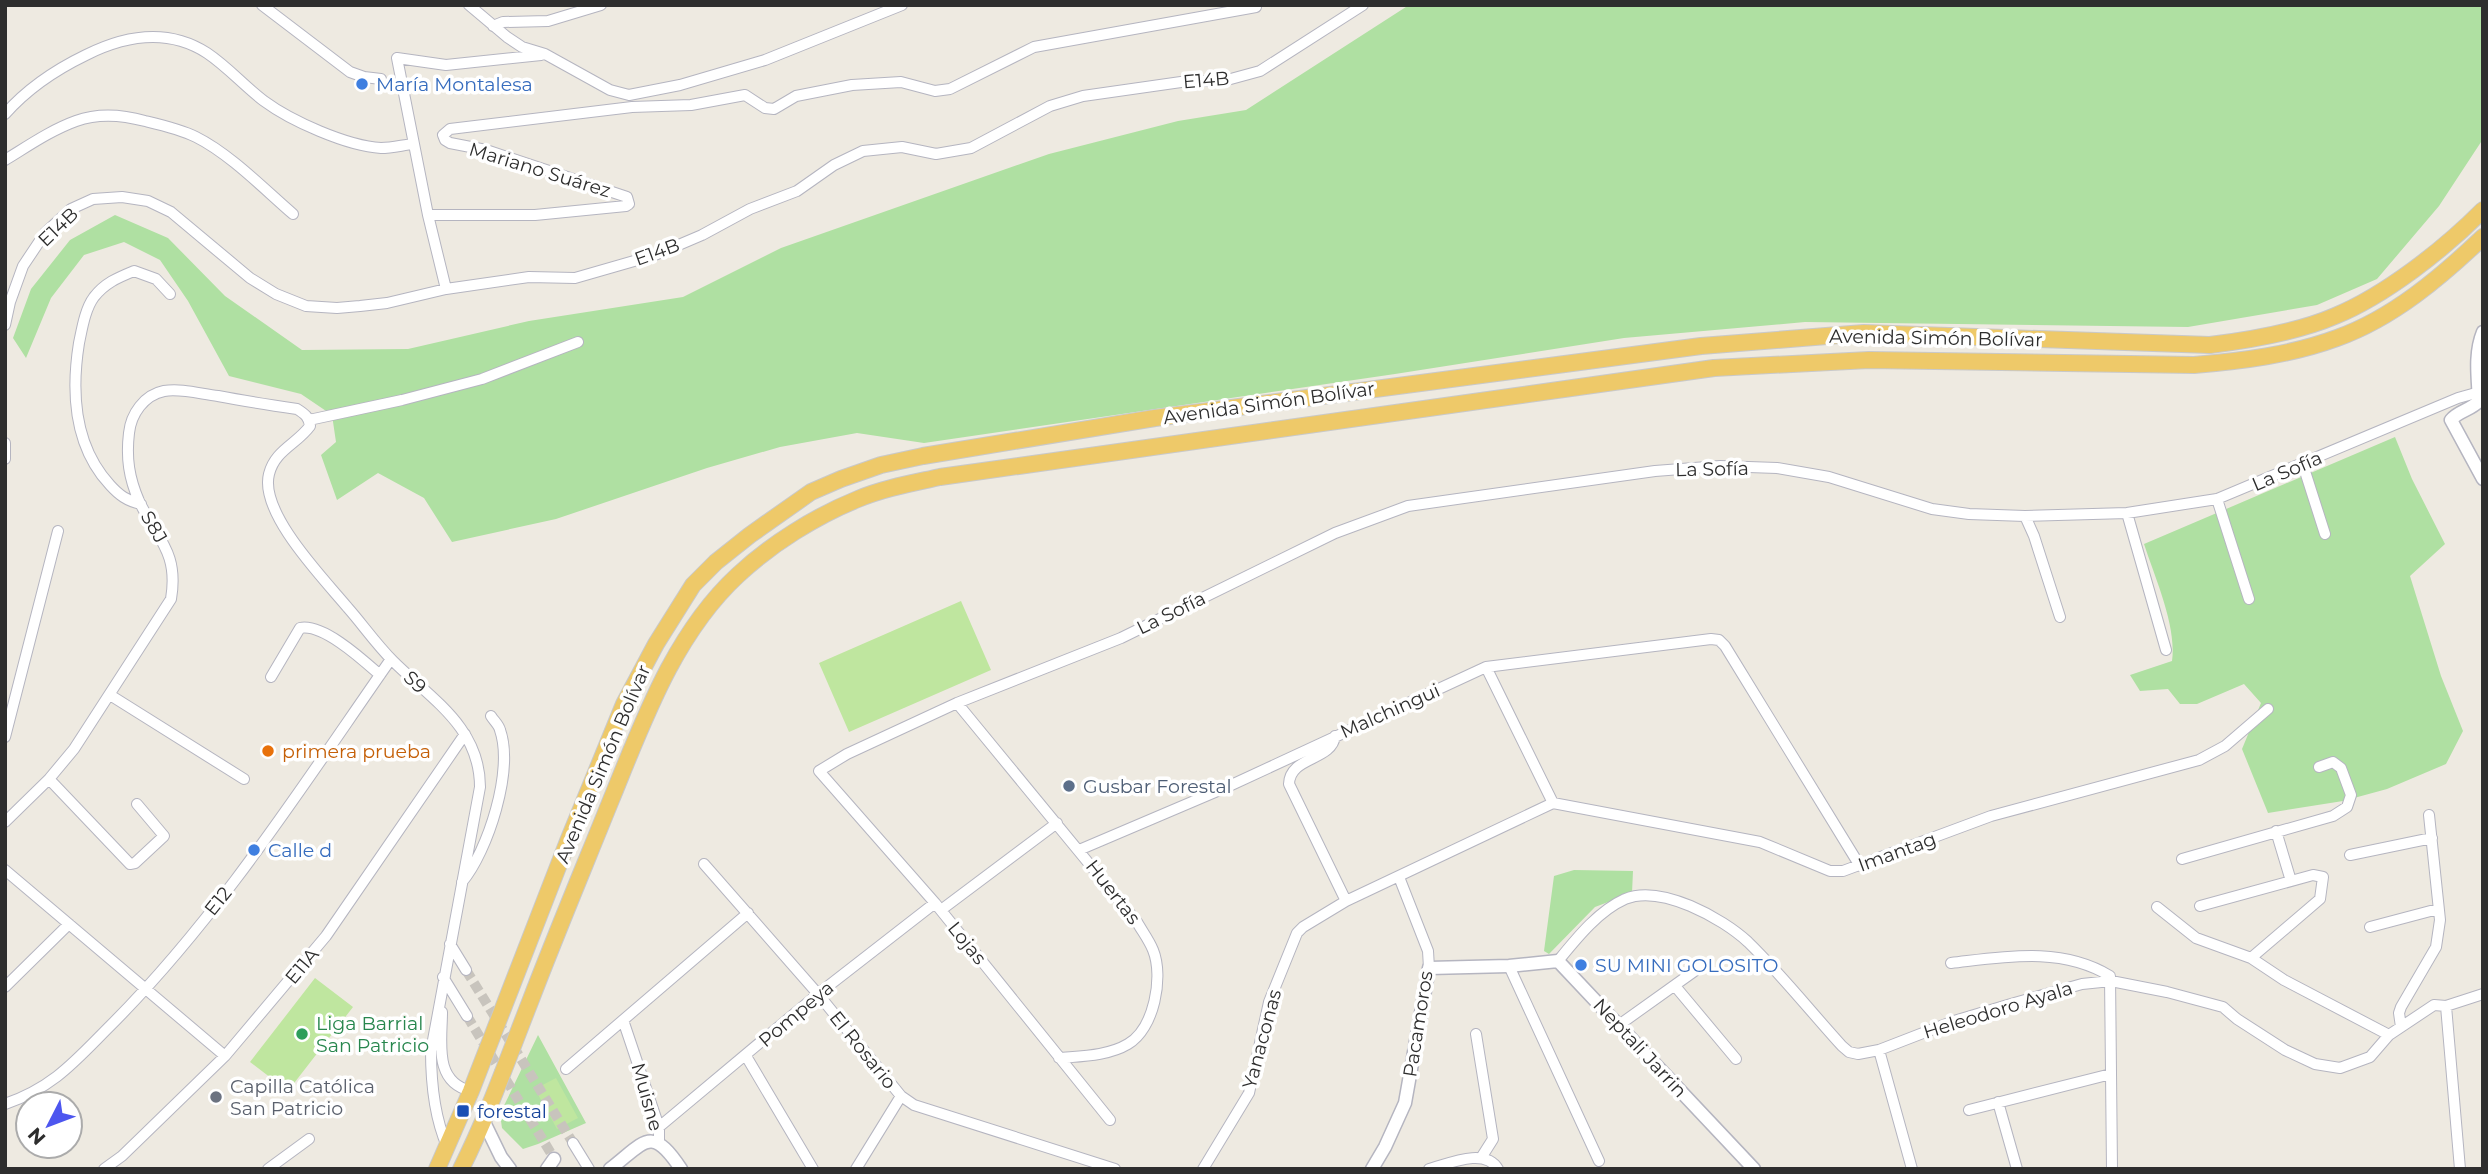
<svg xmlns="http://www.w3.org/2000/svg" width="2488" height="1174" font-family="Montserrat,sans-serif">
	<rect width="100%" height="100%" fill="#eeeae1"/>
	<path fill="#afe0a2" d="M1409,5H2483V139L2439,206L2377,279L2317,305L2188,327L1805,322L1624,338L1395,374L924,443L857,433L780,447L707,468L556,519L452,542L424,498L378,473L337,500L321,455L336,442L332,415L301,394L229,376L188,301L160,260L124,242L84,255L51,298L26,358L13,338L31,289L70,240L115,215L168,238L225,296L302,350L408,349L529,321L683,297L781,248L1049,154L1178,121L1246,110Z
		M2395,437L2412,479L2445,544L2410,576L2441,676L2463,731L2446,764L2387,789L2343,801L2268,813L2242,749L2261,703L2244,684L2197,704H2180L2168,689L2140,691L2130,675L2172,661C2177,626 2155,578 2144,544Z
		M1574,870L1633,871L1632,893L1595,907L1549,954L1544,951L1554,876Z
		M538,1035L586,1123L538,1144L523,1149L502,1128L500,1114Z"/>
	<path fill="#bfe69f" d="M961,601L991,670L849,732L819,663Z
		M315,978L353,1007L288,1091L250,1062Z
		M556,1078L578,1118L557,1129L535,1089Z"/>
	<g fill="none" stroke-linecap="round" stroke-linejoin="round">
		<path stroke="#c8c4bd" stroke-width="10" stroke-dasharray="10 5" stroke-linecap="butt" d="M466,970L573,1143
			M467,1016L552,1155"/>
		<g stroke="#b5b5c0" stroke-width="12">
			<path id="minor" d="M262,5L350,72L364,77L381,79
				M469,5L507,37L522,47L545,54L610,90L629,95L680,85L765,60L902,5
				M493,26L503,22L548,21L601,5
				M5,114C27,89 57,69 86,55C126,35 168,28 207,53C228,67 244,86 264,101C291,121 347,146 381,148C392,148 403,145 413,144
				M5,160C28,146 51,130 76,121C98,113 123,115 145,121C162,125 180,129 196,137C230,154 264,189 293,214
				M428,215H535L626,206L629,204L627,197L486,150L450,143L445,140L443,135L450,129L632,107L691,105L745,95L765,108L774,109L796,96L852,85L901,82L935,91L950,89L1034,47L1256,7
				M446,289L428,215L397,58L446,65L541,55
				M5,325L10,302L23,266L45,233L71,209L93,199L122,197L148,201L171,212L250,278L276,294L306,306L337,308L360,306L387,303L446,289L529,277L575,278L655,255L702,235L750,209L797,191L834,165L863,151L902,147L936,154L971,148L1050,106L1083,96L1181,82L1227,80L1260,71L1363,5
				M309,420L402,400L482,379L578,342
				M5,443V459
				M2303,465L2325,534
				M2217,499L2249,599
				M141,504C127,501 119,495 110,485C74,446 71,393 79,343C82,329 85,309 94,297C105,283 117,278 134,271L156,279L170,294
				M2127,513L2166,650
				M2025,516L2034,536L2060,617
				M1486,667L1553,803
				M271,677L300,628C323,623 363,660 380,675
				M110,695L244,779
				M957,703L1137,922C1142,931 1149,940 1153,950C1164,977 1154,1029 1128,1044C1108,1056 1081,1056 1059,1058
				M1335,736C1332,761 1290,756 1289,784L1346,901
				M5,737L58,531
				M49,779L130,864L135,863L164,836L137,804
				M5,822L49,779L74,749L171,599C179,552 157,539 139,501C129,478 126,458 129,433C131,414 144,395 164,391C181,388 201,394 218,396C244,401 270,405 297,409C305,414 309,417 310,426C297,444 275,450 269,474C259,513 324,579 348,608C363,625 376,644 393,661C431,699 480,727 480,787L431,1051C431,1083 434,1116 447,1146
				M2276,831L2291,881
				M1079,850L1227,787L1486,667L1711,639L1719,640L1725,646L1860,866
				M2350,855L2432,838
				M2182,859L2333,816L2347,807L2351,795L2341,768L2333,762L2319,767
				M704,864L818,994L901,1096L914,1105L1115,1169
				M5,870L225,1056
				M1399,877L1428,951L1429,968
				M462,882C488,851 514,770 500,730C499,725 494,721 491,716
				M2200,906L2313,875L2323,877L2320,899L2251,958
				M2157,907L2196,938L2251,958L2284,980L2389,1035
				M941,910L1057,823
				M2370,927L2438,909
				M450,944L466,970
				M1558,961C1576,939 1598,911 1625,899C1661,884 1722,918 1748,942C1781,974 1811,1012 1842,1046L1849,1052L1858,1054L1879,1050L1954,1021L2011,1004L2082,984L2111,981L2167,992L2223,1007L2237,1019L2285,1050L2315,1064L2340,1068L2370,1057L2389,1035L2434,1005L2446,1006L2483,994
				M1951,963C2004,957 2061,946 2110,976L2112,1169
				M1509,966L1599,1161
				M443,977L467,1016
				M1675,986L1736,1059
				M5,987L69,924
				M2446,1006L2460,1169
				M442,1012C442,1041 433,1082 471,1091
				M623,1020L659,1127V1142
				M1619,1025L1703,965
				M2401,1027L2399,1013L2401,1007L2436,947L2440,920L2429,815
				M1476,1034L1493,1139L1481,1158
				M1879,1050L1912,1169
				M746,1056L813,1169
				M566,1069L748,913
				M1998,1102L2017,1169
				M5,1104C54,1087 75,1061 110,1026C219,917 303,785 391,659
				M1969,1110L2111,1074
				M1110,1120L935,903L819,771L847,754L957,703L1121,638L1335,533L1408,506L1655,471L1720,466L1777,468L1829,477L1932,509L1969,514L2025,516L2127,513L2217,499L2458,398L2483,391
				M659,1127L818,994L935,903
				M573,1143L589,1169
				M104,1169L122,1156L225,1056L326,936L465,734
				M268,1169L309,1139
				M856,1169L901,1096
				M1203,1169L1249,1093L1269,1002L1297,933L1303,927L1346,901L1553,803L1760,842L1830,871H1843L1991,816L2199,760L2225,746L2268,709
				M1429,1169C1448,1164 1485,1147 1498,1169"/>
		</g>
		<g stroke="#b5b5c0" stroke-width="15">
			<path id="tertiary" d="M2483,332C2474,354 2478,378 2479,401C2471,410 2458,411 2451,420L2483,479
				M484,1122L501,1157L510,1169
				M547,1169L554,1159
				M610,1169C645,1142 651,1124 681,1169
				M1372,1169L1385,1147L1405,1103L1429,968L1509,966L1558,961L1754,1169"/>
		</g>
		<g stroke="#c9c9c9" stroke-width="18">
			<path id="trunk" d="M437,1169L471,1091L568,841L624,704L656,644L693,585L716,562L750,535L811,492L841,479L881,465L923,456L1155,418L1701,346L1864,333L2210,345C2250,340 2298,332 2335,316C2386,295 2444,249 2483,210
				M461,1169C488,1115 508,1058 530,1002C556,934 584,867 611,800C643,722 674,634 738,575C771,544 816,516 858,499C884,488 913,483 940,477L1714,368L1869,360L2194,365C2242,361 2291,355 2337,338C2393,318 2441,277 2483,237"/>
		</g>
		<use href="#minor" stroke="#fff" stroke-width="10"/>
		<use href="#tertiary" stroke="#fff" stroke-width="12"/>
		<use href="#trunk" stroke="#eec969" stroke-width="16"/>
	</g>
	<g fill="#3f7fe0" stroke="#fff" stroke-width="2.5">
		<circle cx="362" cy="84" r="7"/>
		<circle cx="254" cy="850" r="7"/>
		<circle cx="1581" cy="965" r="7"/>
	</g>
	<circle fill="#e8710a" stroke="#fff" stroke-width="2.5" cx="268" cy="751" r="7"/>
	<circle fill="#5c6f8a" stroke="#fff" stroke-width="2.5" cx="1069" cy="786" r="7"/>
	<circle fill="#2e9e5b" stroke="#fff" stroke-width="2.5" cx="302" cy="1034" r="7"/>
	<circle fill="#6b7280" stroke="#fff" stroke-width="2.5" cx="216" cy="1097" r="7"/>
	<rect fill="#1a4fb4" stroke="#fff" stroke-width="2.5" x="456" y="1104" width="14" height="14" rx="3.5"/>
	<g text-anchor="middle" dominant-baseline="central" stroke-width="7" stroke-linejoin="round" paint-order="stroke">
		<g font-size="19" fill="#2e2e2e" stroke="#fff">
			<text transform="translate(1206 80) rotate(-5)">E14B</text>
			<text transform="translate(540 170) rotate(17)">Mariano Suárez</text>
			<text transform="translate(58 227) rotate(-44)">E14B</text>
			<text transform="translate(657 252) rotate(-20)">E14B</text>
			<text transform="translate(1936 338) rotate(1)">Avenida Simón Bolívar</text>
			<text transform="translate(1269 403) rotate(-8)">Avenida Simón Bolívar</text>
			<text transform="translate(1712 469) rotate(-1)">La Sofía</text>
			<text transform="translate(2287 471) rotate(-23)">La Sofía</text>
			<text transform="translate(154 527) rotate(60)">S8J</text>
			<text transform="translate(1171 613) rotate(-26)">La Sofía</text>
			<text transform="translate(415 682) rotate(43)">S9</text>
			<text transform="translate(1390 711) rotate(-24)">Malchingui</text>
			<text transform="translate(603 764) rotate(-67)">Avenida Simón Bolívar</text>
			<text transform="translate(1897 852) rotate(-20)">Imantag</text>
			<text transform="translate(1113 892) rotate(52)">Huertas</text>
			<text transform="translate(218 901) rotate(-51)">E12</text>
			<text transform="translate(967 943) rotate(51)">Lojas</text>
			<text transform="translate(302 966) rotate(-50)">E11A</text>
			<text transform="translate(1998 1010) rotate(-17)">Heleodoro Ayala</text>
			<text transform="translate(796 1014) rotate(-40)">Pompeya</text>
			<text transform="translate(1418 1024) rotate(-81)">Pacamoros</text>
			<text transform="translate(1262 1039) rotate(-75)">Yanaconas</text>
			<text transform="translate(1640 1048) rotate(47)">Neptali Jarrin</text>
			<text transform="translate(863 1050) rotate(51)">El Rosario</text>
			<text transform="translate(647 1097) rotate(74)">Muisne</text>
		</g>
		<g font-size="19" fill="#366cbe" stroke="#fff" text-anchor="start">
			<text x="376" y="84">María Montalesa</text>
			<text x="268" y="850">Calle d</text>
			<text x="1595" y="965">SU MINI GOLOSITO</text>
		</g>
		<g font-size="19" fill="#c56008" stroke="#fff" text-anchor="start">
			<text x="282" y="751">primera prueba</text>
		</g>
		<g font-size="19" fill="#4e5e75" stroke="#fff" text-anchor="start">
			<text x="1083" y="786">Gusbar Forestal</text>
		</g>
		<g font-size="19" fill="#27864d" stroke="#fff" text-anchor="start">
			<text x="316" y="1023">Liga Barrial<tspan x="316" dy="22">San Patricio</tspan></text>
		</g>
		<g font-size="19" fill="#5b616d" stroke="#fff" text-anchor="start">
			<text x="230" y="1086">Capilla Católica<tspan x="230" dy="22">San Patricio</tspan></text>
		</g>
		<g font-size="19" fill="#164399" stroke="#fff" text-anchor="start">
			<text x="477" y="1111">forestal</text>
		</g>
	</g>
	<rect width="2488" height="1174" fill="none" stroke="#2e2e2e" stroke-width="14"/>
	<g transform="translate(49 1125) rotate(228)"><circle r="33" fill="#ffffff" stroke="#ababab" stroke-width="2"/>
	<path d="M0-5L12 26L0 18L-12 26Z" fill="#4d56ef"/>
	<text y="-10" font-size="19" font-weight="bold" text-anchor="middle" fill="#2e2e2e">N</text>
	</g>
</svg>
